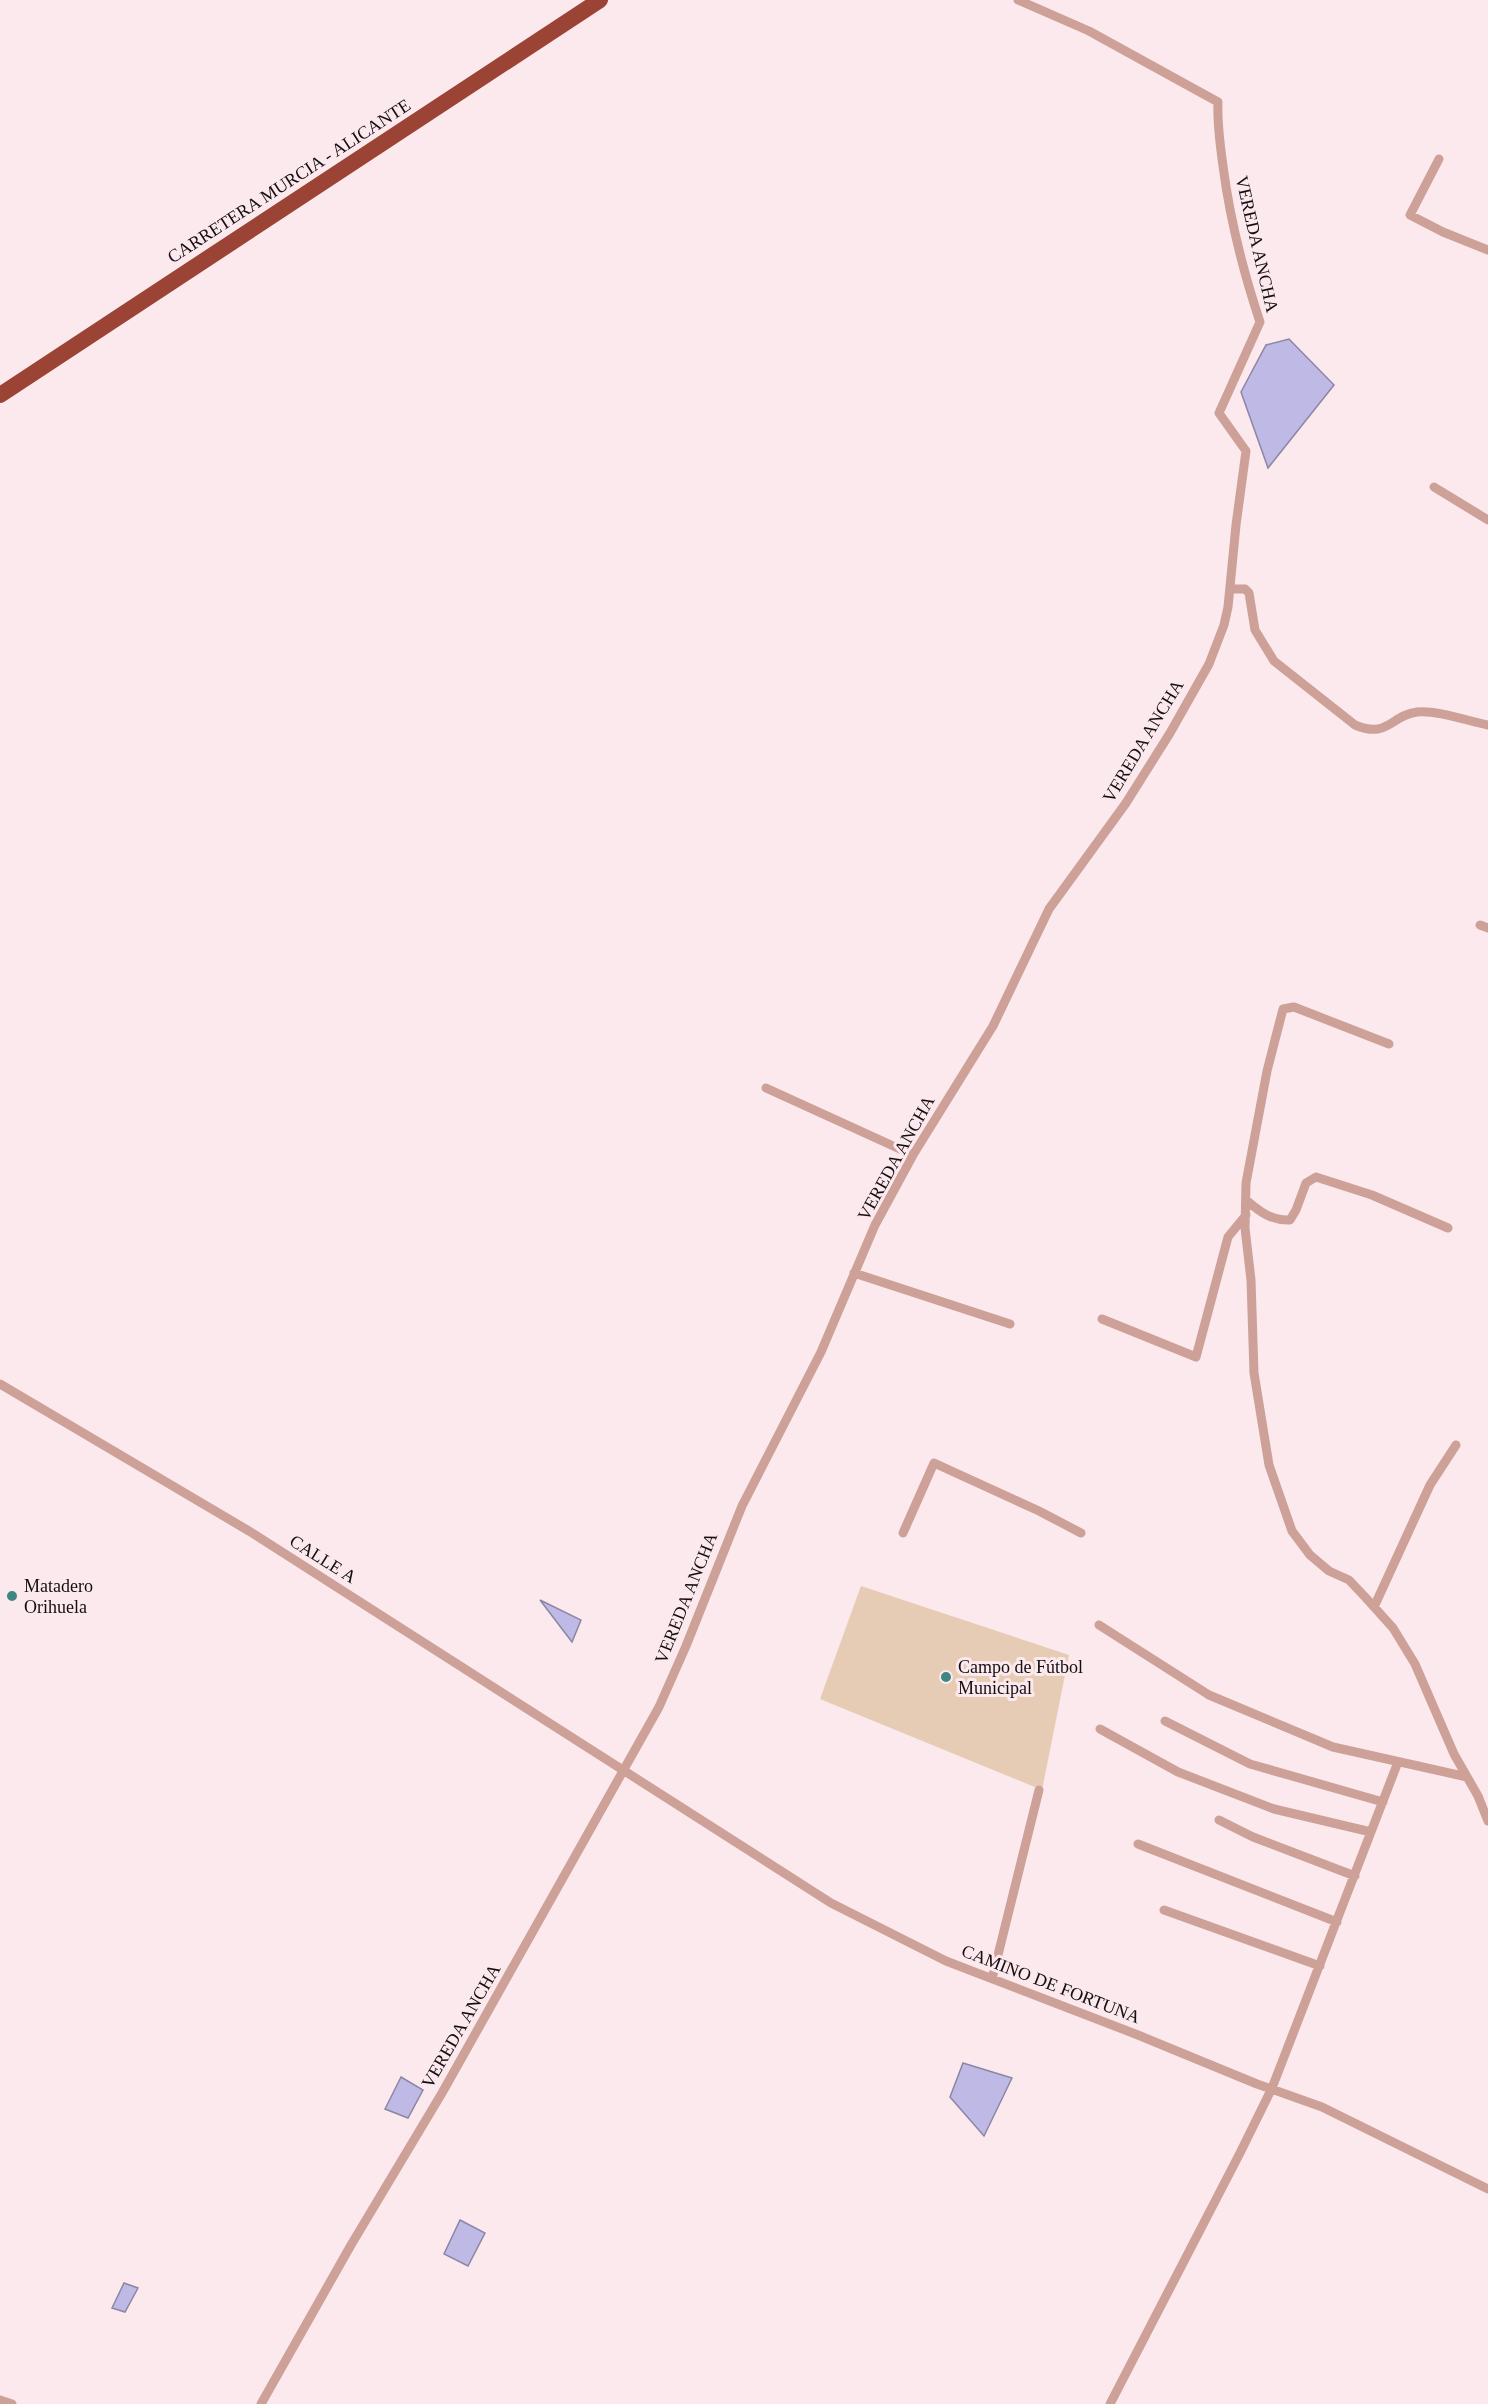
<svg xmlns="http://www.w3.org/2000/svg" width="1488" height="2404" font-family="Georgia,serif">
	<rect width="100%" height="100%" fill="#fbe9ee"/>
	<path fill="#e6ccb4" d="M861,1586L1069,1655L1042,1790L820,1699Z"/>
	<path fill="#bfb9e5" stroke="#8c86a5" stroke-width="1.5" d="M1289,339L1334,385L1268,468L1241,392L1266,345Z
		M540,1600L581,1620L572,1642Z
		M963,2063L1012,2078L984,2136L950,2097Z
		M401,2077L423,2090L408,2118L385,2109Z
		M460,2220L485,2233L468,2266L444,2254Z
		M124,2283L138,2288L125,2312L112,2308Z"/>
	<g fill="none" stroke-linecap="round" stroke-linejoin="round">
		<path stroke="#cda098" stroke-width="9" d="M1439,159L1410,215L1443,232L1488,250
			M1434,487L1488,520
			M1231,589H1245L1249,593L1255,630L1274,661L1355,725C1388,739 1391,715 1417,712C1437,710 1468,721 1488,725
			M1480,925L1488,928
			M1389,1044L1294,1007L1283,1009L1267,1071L1246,1183L1245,1228L1251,1280L1254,1373L1269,1465L1292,1531L1310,1555L1329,1571L1349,1580L1366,1598L1393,1628L1415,1664L1454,1754L1478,1796L1488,1821
			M766,1088L913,1155
			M1246,1200C1259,1211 1271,1221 1290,1220L1296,1210L1306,1183L1316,1177L1372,1195L1448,1228
			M854,1273L1010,1324
			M1102,1319L1196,1357L1228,1237L1246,1215
			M0,1384L249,1531L831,1903L946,1961L1138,2035L1257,2084L1322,2107L1488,2189
			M903,1533L934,1463L1039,1511L1081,1533
			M1374,1607L1430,1485L1456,1445
			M1099,1625L1209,1695L1333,1747L1467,1777
			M1165,1721L1250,1764L1383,1802
			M1100,1729L1178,1772L1274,1809L1371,1832
			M1219,1820L1253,1837L1355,1876
			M1138,1844L1337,1922
			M1164,1910L1320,1966
			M992,1979L1039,1790
			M0,2400L12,2404
			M261,2404L351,2245L442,2093L659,1707L686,1646L742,1506L821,1352L875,1225L913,1155L993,1026L1049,909L1126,803L1170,733L1209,664L1224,625L1228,607L1236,525L1246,451L1219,413L1260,322C1243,271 1230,220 1223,166C1220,144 1217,124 1218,102L1089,31L1018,0
			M1110,2404L1240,2153L1272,2088L1398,1762"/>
		<path stroke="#9b4334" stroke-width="16" d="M0,395L600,0"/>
	</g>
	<g fill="#408784" stroke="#fbe9ee" stroke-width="2">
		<circle cx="12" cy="1596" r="6"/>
		<circle cx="946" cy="1677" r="6"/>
	</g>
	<g text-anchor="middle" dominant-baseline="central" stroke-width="6" stroke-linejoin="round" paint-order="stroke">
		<g font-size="18" fill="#140e10" stroke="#fbe9ee">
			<text transform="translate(289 181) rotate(-33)">CARRETERA MURCIA - ALICANTE</text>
			<text transform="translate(1257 244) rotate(77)">VEREDA ANCHA</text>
			<text transform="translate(1143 741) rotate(-59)">VEREDA ANCHA</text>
			<text transform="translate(896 1158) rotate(-61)">VEREDA ANCHA</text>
			<text transform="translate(323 1559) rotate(32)">CALLE A</text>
			<text transform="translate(686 1598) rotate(-68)">VEREDA ANCHA</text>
			<text transform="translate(1051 1984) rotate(21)">CAMINO DE FORTUNA</text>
			<text transform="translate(461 2026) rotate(-60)">VEREDA ANCHA</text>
		</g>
		<g font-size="18" fill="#140e10" stroke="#fbe9ee" text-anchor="start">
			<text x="24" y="1586">Matadero<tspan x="24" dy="21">Orihuela</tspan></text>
			<text x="958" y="1667">Campo de Fútbol<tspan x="958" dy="21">Municipal</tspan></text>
		</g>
	</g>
</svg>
